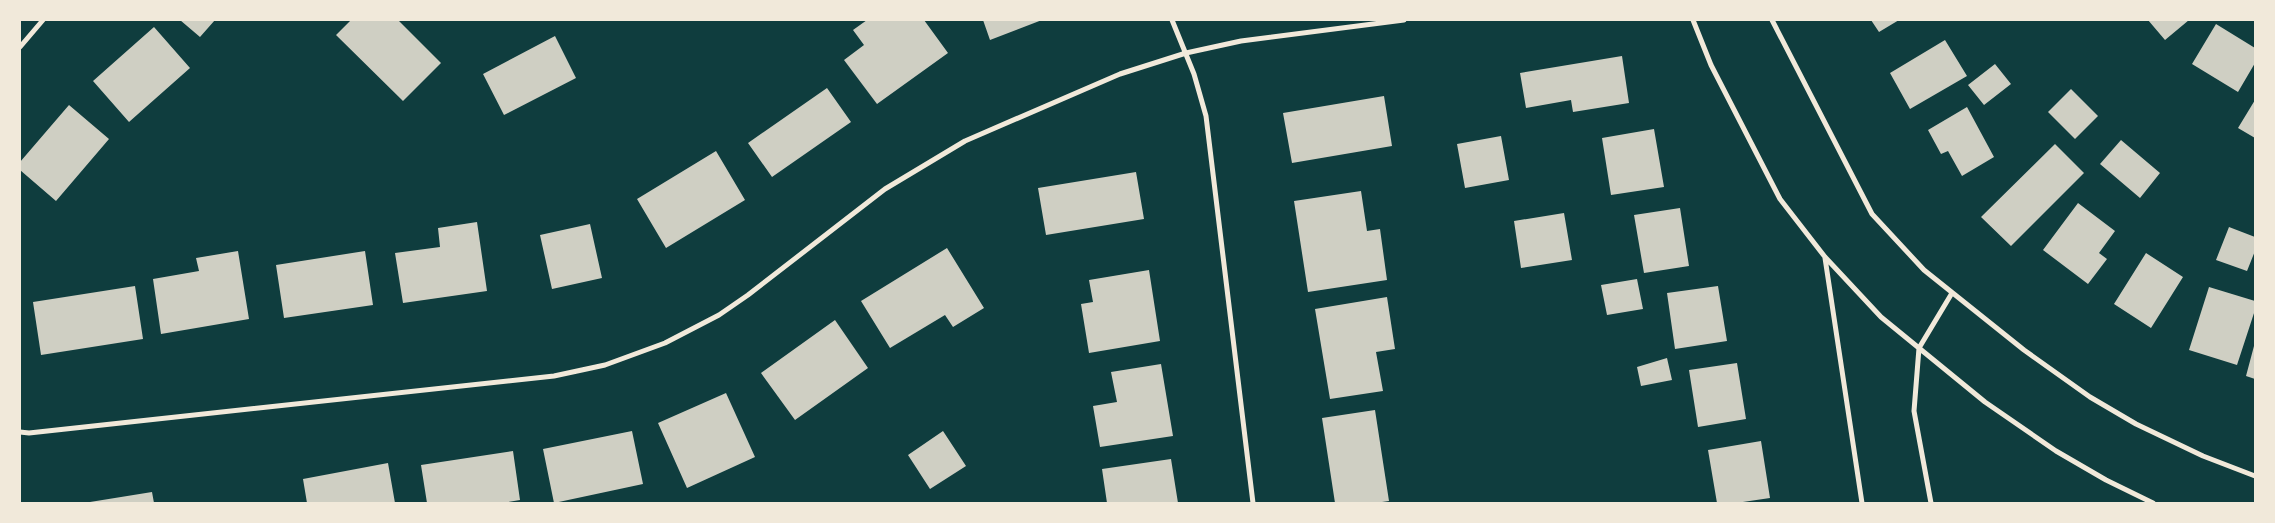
<svg xmlns="http://www.w3.org/2000/svg" width="2275" height="523" font-family="'PT Sans',sans-serif">
	<rect width="100%" height="100%" fill="#0f3d3e"/>
	<path fill="#cfcfc3" d="M180,20H215L200,37Z
		M351,20H398L441,63L403,101L336,35Z
		M867,20H924L948,53L877,104L844,60L864,45L853,30Z
		M983,20H1042L990,40Z
		M1871,20H1899L1879,32Z
		M2148,20H2189L2165,40Z
		M2216,24L2255,48V63L2238,92L2192,64Z
		M154,27L190,68L129,122L93,81Z
		M555,36L576,78L504,115L483,74Z
		M1945,40L1967,76L1910,109L1890,73Z
		M1622,56L1629,103L1573,112L1571,100L1526,108L1520,73Z
		M1995,64L2011,84L1984,105L1968,85Z
		M827,88L851,122L772,177L748,143Z
		M2071,89L2098,116L2075,139L2048,112Z
		M1384,96L1392,146L1292,163L1283,113Z
		M2255,100V138L2238,128Z
		M69,105L109,139L56,201L20,170V162Z
		M1967,107L1994,157L1962,176L1948,151L1941,154L1928,130Z
		M1654,129L1664,187L1611,195L1602,138Z
		M1501,136L1509,180L1465,188L1457,144Z
		M2121,140L2160,173L2140,198L2100,164Z
		M2055,144L2084,173L2011,246L1981,217Z
		M716,151L745,200L666,248L637,199Z
		M1136,172L1144,219L1046,235L1038,188Z
		M1361,191L1367,231L1380,229L1387,280L1308,292L1294,201Z
		M2078,203L2115,231L2099,253L2107,259L2088,284L2043,250Z
		M1680,208L1689,266L1644,273L1634,215Z
		M1564,213L1572,260L1521,268L1514,221Z
		M477,222L487,291L403,303L395,253L440,247L438,228Z
		M590,224L602,278L552,289L540,235Z
		M2229,227L2255,237V251L2247,271L2216,260Z
		M947,248L984,308L953,327L945,315L890,348L861,301Z
		M238,251L249,319L161,334L153,279L199,271L196,258Z
		M365,251L373,305L284,318L276,265Z
		M2146,253L2183,277L2151,328L2114,304Z
		M1149,270L1160,341L1089,353L1081,304L1093,302L1089,280Z
		M1637,279L1643,309L1607,315L1601,285Z
		M135,286L143,339L41,355L33,302Z
		M1718,286L1727,341L1675,349L1667,293Z
		M2209,287L2255,301V310L2237,365L2189,350Z
		M1387,297L1395,349L1376,352L1383,391L1330,399L1315,309Z
		M835,320L868,368L795,420L761,373Z
		M2254,346H2255V379L2246,376Z
		M1667,358L1672,380L1641,386L1637,367Z
		M1737,363L1746,419L1698,427L1689,370Z
		M1161,364L1173,436L1100,447L1093,406L1117,402L1111,372Z
		M726,393L755,457L687,488L658,423Z
		M1375,410L1389,501L1375,503H1335L1322,418Z
		M632,431L643,484L554,503L543,449Z
		M943,431L966,466L930,489L908,455Z
		M1761,441L1770,498L1736,503H1717L1708,450Z
		M513,451L520,500L502,503H427L421,465Z
		M1171,459L1178,503H1107L1102,469Z
		M388,463L395,503H307L303,479Z
		M152,492L154,503H90V502Z"/>
	<g fill="none" stroke-linecap="round" stroke-linejoin="round">
		<path stroke="#f1e9da" stroke-width="5" d="M1172,20L1194,74L1206,116L1253,503
			M1693,20L1711,65L1780,199L1825,257L1881,317L1985,402L2056,451L2106,480L2153,503
			M1772,20L1872,214L1924,270L2024,350L2090,397L2136,424L2203,456L2255,476
			M20,47L43,20
			M1825,258L1862,503
			M20,432L29,433L554,376L605,365L665,343L719,315L748,295L885,189L965,141L1120,74L1186,53L1241,41L1404,20
			M1931,503L1914,411L1919,348L1952,293"/>
	</g>
	<rect width="2275" height="523" fill="none" stroke="#f1e9da" stroke-width="42"/>
</svg>
